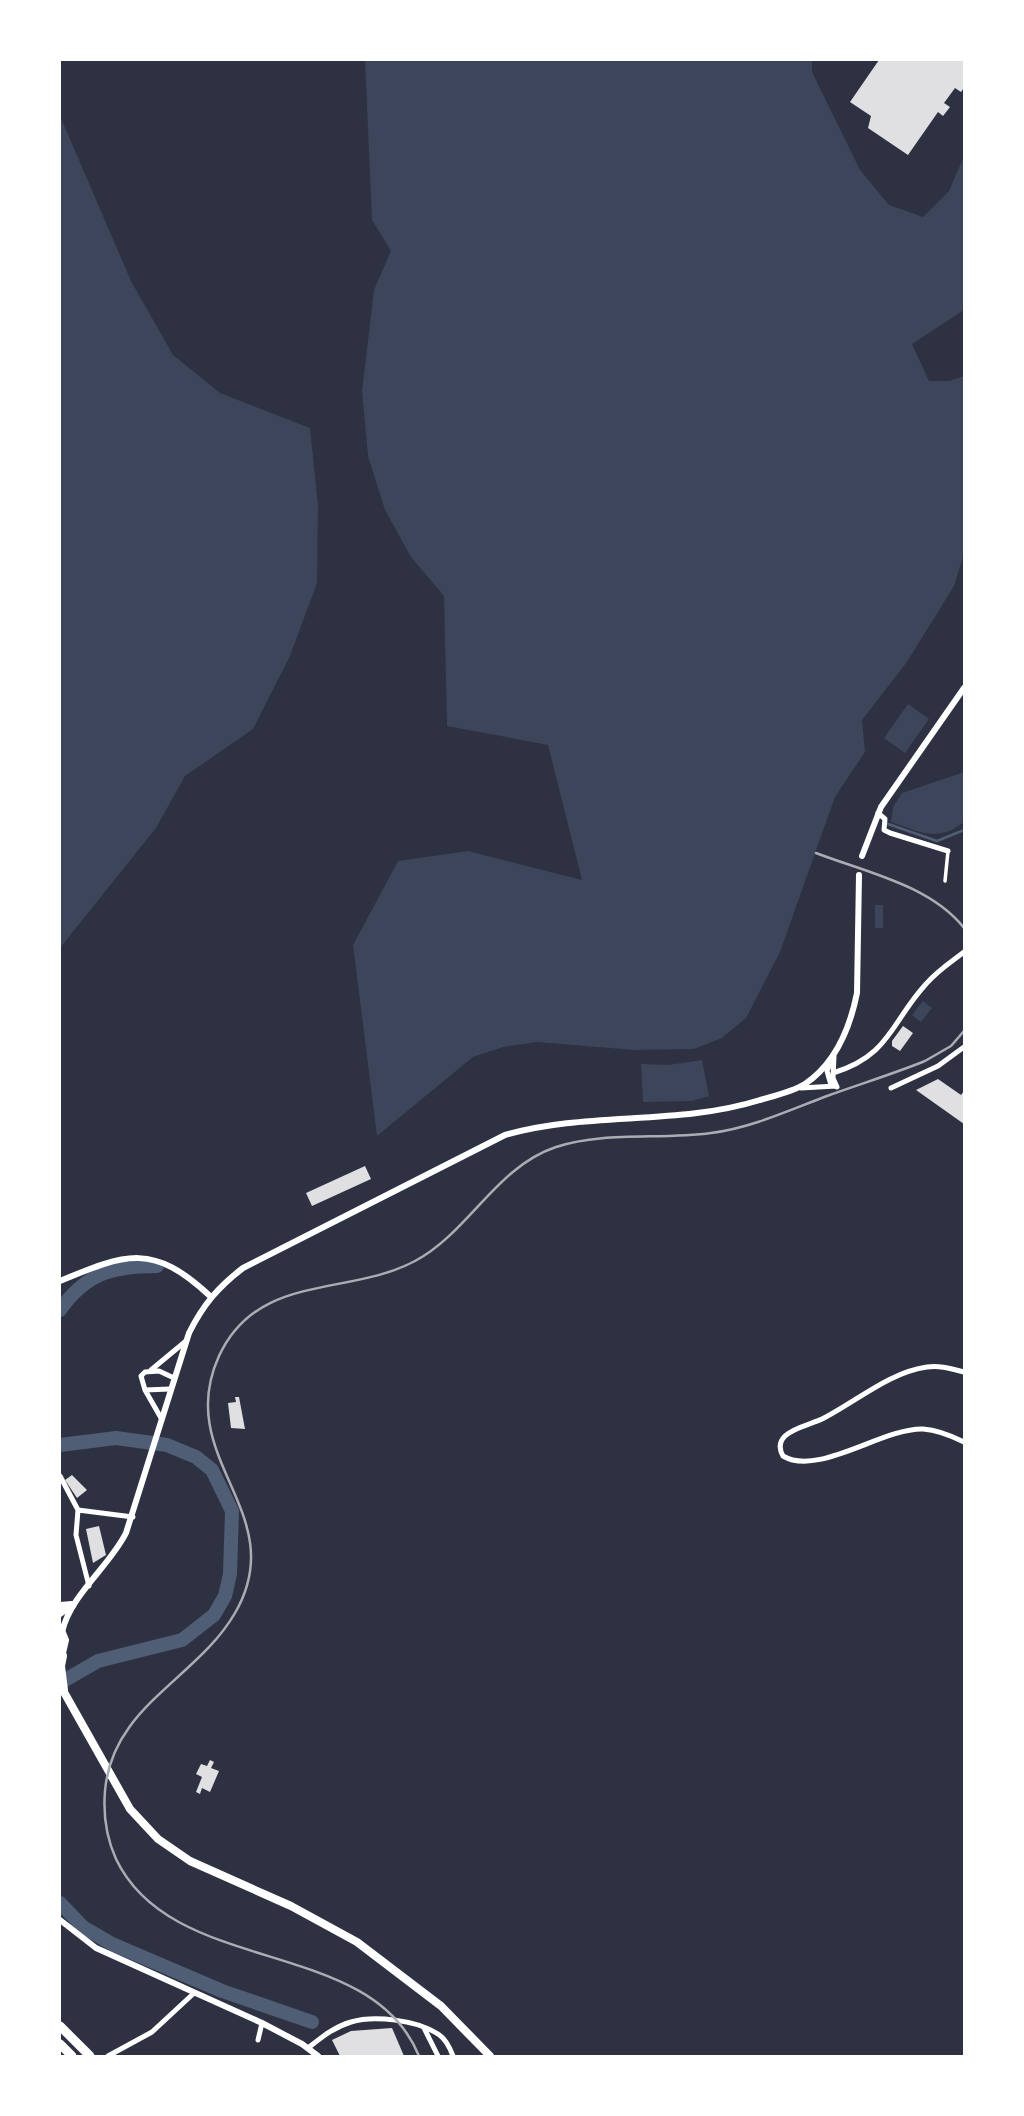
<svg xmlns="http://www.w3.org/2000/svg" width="1024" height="2116" font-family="'Public Sans',sans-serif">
	<rect width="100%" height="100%" fill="#2d3142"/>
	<path fill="#3c4559" d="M365,60H812V72L860,170L889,205L923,217L949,191L964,156V310L912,344L929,381H949L964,376V554L954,586L907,662L862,720L865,752L835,797L780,952L746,1018L722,1038L694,1049L634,1050L537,1042L503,1047L473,1057L377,1136L353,945L398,861L468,851L582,880L548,745L447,726L444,596L411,557L385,510L368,456L362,391L374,290L391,251L372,220Z
		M60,116L131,281L173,355L220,393L310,428L318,505L317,583L290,656L253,729L185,776L156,828L60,948Z
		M908,704L929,719L905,753L884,738Z
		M964,772V822C936,843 922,832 891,822L893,807L902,793Z
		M875,905H883V928H875Z
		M923,1001L932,1008L921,1022L912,1015Z
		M702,1060L709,1096L692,1101L643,1102L641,1064L668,1065Z"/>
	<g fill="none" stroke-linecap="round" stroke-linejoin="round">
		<path stroke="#4f5d75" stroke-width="2.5" d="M888,824L937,841L964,830"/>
		<path stroke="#4f5d75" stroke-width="14" d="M60,1310C86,1273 113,1266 157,1266
			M60,1445L116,1438L167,1445L196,1457L212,1470L232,1511L230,1574L225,1596L214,1615L182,1640L98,1661L60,1683
			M60,1903L83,1927L112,1944L222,1991L312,2022"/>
	</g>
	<path fill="#e0e0e3" d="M879,60H964V88L961,92L955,88L944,103L950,107L943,116L938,112L908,155L868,128L871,116L850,102Z
		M903,1026L913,1033L900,1051L892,1046V1041Z
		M938,1079L961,1095L964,1091V1124L916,1090Z
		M365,1166L371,1179L312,1206L306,1193Z
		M235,1397H239L245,1429L231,1428L228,1403L236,1402Z
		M72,1475L87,1490L77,1498L65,1480Z
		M99,1526L106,1555L93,1563L86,1529Z
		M210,1760L214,1762L211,1768L219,1771L210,1792L202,1788L200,1794L196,1792L202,1777L196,1774L201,1764L207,1766Z
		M392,2028L404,2056H340L332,2040L351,2031Z"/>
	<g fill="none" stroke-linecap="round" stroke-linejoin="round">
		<path stroke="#fff" stroke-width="3.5" d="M945,881L948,851"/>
		<path stroke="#fff" stroke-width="5" d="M878,813L885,819L884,830L890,833L948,851
			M834,1056L833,1078L837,1087
			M831,1061L827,1071L831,1085
			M833,1073C890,1056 891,1022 926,984C937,971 951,962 964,952
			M801,1088L836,1086
			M891,1088L938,1066L964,1047
			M151,1370L186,1341
			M964,1372C952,1369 940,1365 927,1367C890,1372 857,1401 824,1418C813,1424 794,1427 785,1436C779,1442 779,1449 783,1456C818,1477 882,1428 923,1429C937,1430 952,1436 964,1442
			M170,1389L145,1390L141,1376L145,1372L159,1371L174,1378
			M145,1390L161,1418
			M60,1476L78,1510L76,1535L89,1586
			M78,1510L133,1517
			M424,2028L438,2056
			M258,2040L262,2023
			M308,2048C322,2037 334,2027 351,2022C374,2015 417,2020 438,2034C446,2039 450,2048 453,2056
			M108,2056L152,2032L193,1994"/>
		<path stroke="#fff" stroke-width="6" d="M862,856L881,807L964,688
			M60,1281C127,1253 153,1243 210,1296
			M60,1614L72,1605
			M62,1632C71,1594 109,1567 126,1533L189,1333C203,1305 218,1287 243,1268L505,1135C588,1111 677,1126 760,1100C774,1096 792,1092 805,1084C836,1063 850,1028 857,993L859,875
			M60,1920L96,1948L262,2023L302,2044L318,2056"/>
		<path stroke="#fff" stroke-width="8" d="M60,1606L72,1605
			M60,1628L65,1640L61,1657
			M63,1656L61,1666L64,1690
			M60,1685L130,1809L158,1839L190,1861L291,1906L357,1942L441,2006L490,2056"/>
		<path stroke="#fff" stroke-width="9" d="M60,2026L90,2056
			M60,2044L72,2056"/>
		<path stroke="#abadb3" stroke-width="2.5" d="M816,853C865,872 930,885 964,928
			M419,2056C370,1935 173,1978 116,1859C106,1837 103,1815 105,1791C112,1706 197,1679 235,1613C293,1513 172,1459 219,1356C258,1272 348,1297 415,1261C469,1232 496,1167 556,1147C604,1131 661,1140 711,1133C751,1128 790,1110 827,1096C860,1084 893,1074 925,1061L951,1046L964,1031"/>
	</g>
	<rect width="1024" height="2116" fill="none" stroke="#ffffff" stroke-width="122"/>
</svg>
